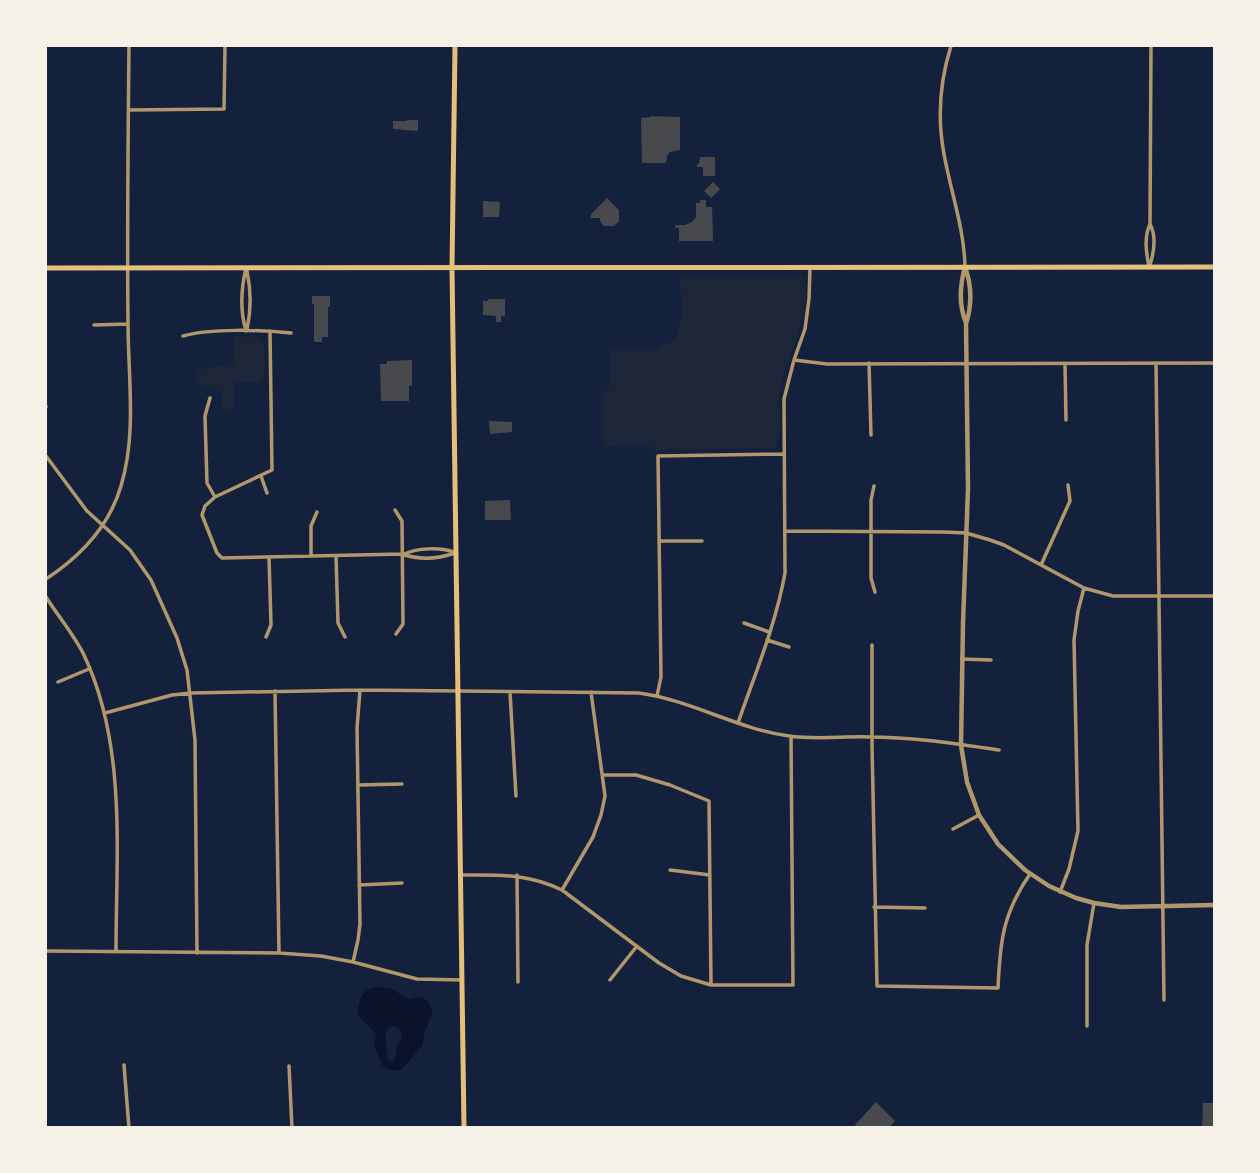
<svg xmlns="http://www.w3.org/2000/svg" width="1260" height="1173" font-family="Barlow,sans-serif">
	<rect width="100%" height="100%" fill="#14213d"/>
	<path fill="#1d2539" d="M680,277H799L804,280C812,318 785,356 780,393C778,408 782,438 776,448L677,450L668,449L658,452L647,445L604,446V392L609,391V349H658L659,346C665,345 670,344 674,339C685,328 680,292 680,277Z
		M254,336L264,344L265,373L260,383L233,381L234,406L230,411L220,410L223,396L216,388L207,387L197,381V370L234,364V337Z"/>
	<path fill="#0b132b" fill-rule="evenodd" d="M377,987L392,989L408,999L417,997L423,998L429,1003L433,1012L424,1034L422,1046L401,1070H389L382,1065L374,1046L376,1036L374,1032L357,1015C359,1001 361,989 377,987ZM394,1026L400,1029L402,1037L396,1047V1057L392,1061L388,1060L385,1033L389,1028Z"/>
	<path fill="#48494c" d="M651,116L680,117V150L670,152L667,156L666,163H642L641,118L651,117Z
		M407,120H418V131L393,129V121H407Z
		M700,157H715V176H703V167H697V164H699Z
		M713,182L720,189L711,198L704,191Z
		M607,198L619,210V221L614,226H604L600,221V218H590L592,213Z
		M700,200H706V207H712L713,241H679V228H676L675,225H685L692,222L696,217V203H700Z
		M483,201L500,202L499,217H483Z
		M312,296H330V307H328V337H322V342H314V304H312Z
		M488,299H505V316H501V322H496V316L483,315V301H488Z
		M412,360V385L409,386V401H381L380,364H387V361Z
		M489,421L512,422V432L490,434Z
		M510,500L511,520H485V501Z
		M876,1102L895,1121L889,1128H857L855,1125Z
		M1203,1103H1214V1128H1202Z"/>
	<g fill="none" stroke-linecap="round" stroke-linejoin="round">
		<path stroke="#b1986c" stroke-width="3.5" d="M951,46C940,81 937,117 944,154C951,193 964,227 965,267
			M129,110L224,109L225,46
			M1150,224C1157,237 1154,252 1150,265
			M1149,267C1146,252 1144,237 1150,224L1151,46
			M246,268C241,289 240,311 246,331
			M247,271C251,290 251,311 247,329
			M94,325L127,324
			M183,336C211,328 262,330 291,333
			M794,360L827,364L1214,363
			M869,363L871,435
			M1156,363L1164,1000
			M1065,364L1066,420
			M210,398L205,416L207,483L215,497L205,506L202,515L217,553L222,558L402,554C419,560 438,559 455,553
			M46,407V406
			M46,456L87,511L130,550L151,580L177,638L187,670L195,740L197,953
			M261,476L267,493
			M874,486L871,500V578L875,592
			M215,497L272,470L270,331
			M395,510L402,521L403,624L396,634
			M785,531L943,532L966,533L990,540L1004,545L1084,588L1113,596H1214
			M659,541H702
			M404,554C418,548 439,547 454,552
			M311,556V526L317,512
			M336,556L338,623L345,637
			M1041,565L1070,501L1068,485
			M46,579C81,556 109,527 121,486C137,433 128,377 128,322C127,230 128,138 129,46
			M46,597C58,616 74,635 84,655C127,746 116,853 116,952
			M744,623L769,632
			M266,637L271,625L269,557
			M767,640L789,647
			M872,645V744L877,986L998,988C1000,941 1003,913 1030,874
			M962,659L991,660
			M58,682L89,669
			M275,691L279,953
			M510,692L516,796
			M657,696L661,677L658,456L783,454
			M105,713L172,695L191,693L360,690L639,693C691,700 737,729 789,736C816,740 844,736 870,737C913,737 957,744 999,750
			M738,723C755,674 776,624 785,573L784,399L794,360L805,329L809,299L810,268
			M603,775H636L670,785L709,801L711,985
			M358,785L402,784
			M953,829L979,815
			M670,870L710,875
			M461,875C499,875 527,873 562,890L659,963L681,976L711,985H793L791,736
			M517,875L518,982
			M359,885L402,883
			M562,890L593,837L601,815L605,796L591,692
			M1060,892L1069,869L1078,831L1074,640L1078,611L1084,588
			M874,907L925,908
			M46,951L279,953L321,956L353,962L417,979L462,980
			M353,962L358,940L360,924L357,728L360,690
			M610,980L637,946
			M1087,1026V945L1094,903
			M124,1065L129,1128
			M289,1066L292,1128"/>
		<path stroke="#b1986c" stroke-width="4.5" d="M965,267C972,286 972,305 966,324L968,489L963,623L961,745L967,782L979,815L998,844L1025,870L1049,886L1076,898L1094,903L1121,907L1214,905
			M965,267C960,285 959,306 966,323"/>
		<path stroke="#e5c07b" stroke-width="5" d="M455,46L452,268L464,1128
			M46,268L1214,267"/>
	</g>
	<rect width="1260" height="1173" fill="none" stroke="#f6f1e7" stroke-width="94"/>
</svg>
